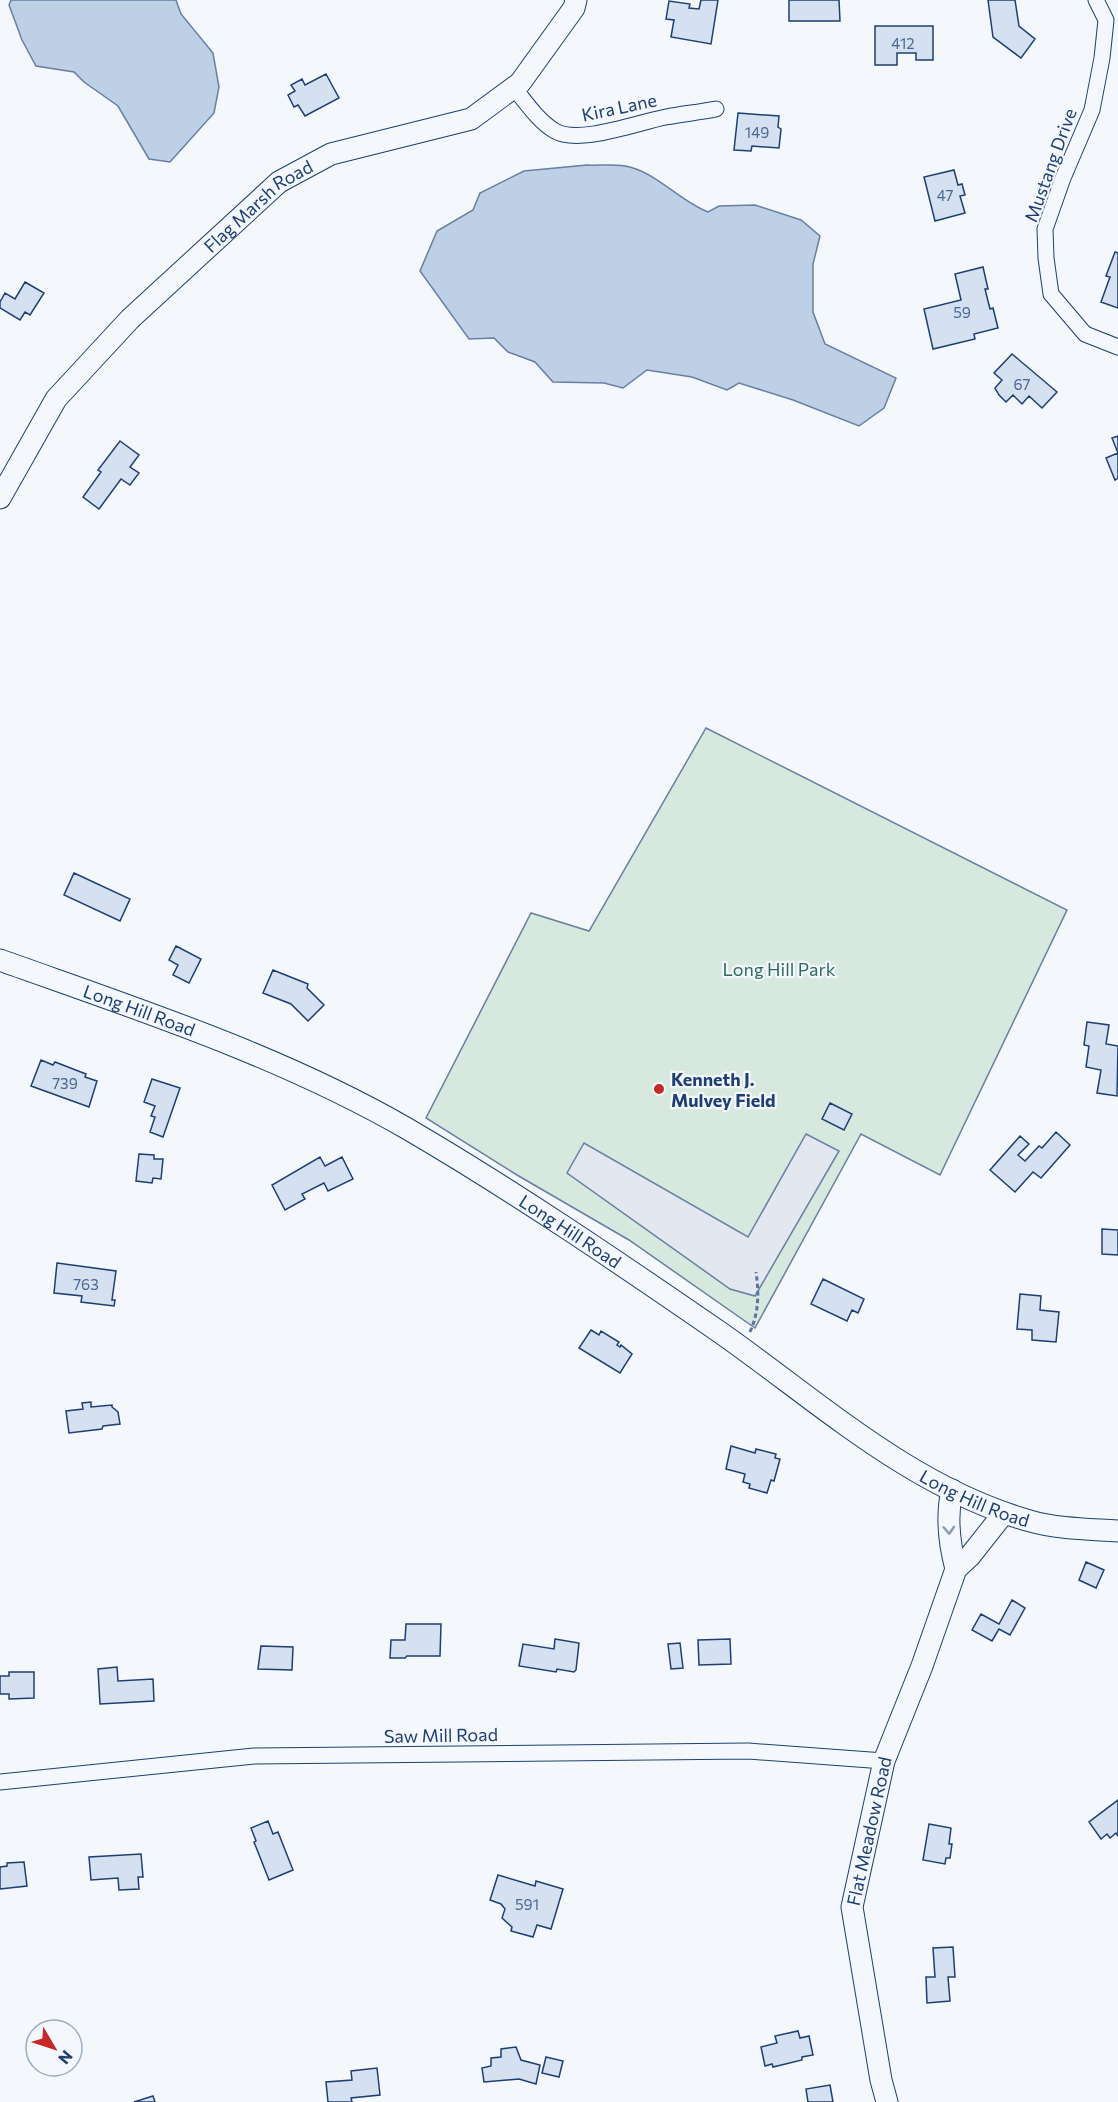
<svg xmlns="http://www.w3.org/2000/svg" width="1118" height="2102" font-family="Commissioner,sans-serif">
	<rect width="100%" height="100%" fill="#f4f7fb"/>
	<path fill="#d7e8df" stroke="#687fa3" stroke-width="1.5" d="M706,728L1067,910L940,1175L861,1134L755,1328L629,1240L517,1175L426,1118L531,913L589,931Z"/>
	<path fill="#e3e8f0" stroke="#687fa3" stroke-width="1.5" d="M806,1134L839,1151L755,1296L730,1289L567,1173L584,1143L748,1237Z"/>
	<path fill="#bed0e5" stroke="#687fa3" stroke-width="1.5" d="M11,0H176L181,14L213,53L219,87L214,113L170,162L149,159L118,106L84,82L74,72L36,66L22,40L9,5Z
		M587,165C600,166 617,163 630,167C659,175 680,201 708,212L719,206L755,205L801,220L820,236L813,264V312L825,344L896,378L884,408L859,426L793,400L739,383L727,390L692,377L647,370L623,388L604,383L553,382L535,362L508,352L494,338L469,339L420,271L437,231L473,210L480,193L524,171Z"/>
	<path fill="#d5e0f0" stroke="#1d3f73" stroke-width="1.5" d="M701,0H718L711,44L671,37L674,20L666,19L669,1L690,4L689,8L699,9Z
		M789,0H839L840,21H789Z
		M988,0H1015L1019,26L1035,39L1021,58L993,37Z
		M875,26H933V60H916V53H897V65H875Z
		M326,74L339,98L305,116L298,105L294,107L288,95L295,91L291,85L302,79L305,85Z
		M738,113L779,116L778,127L781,129L779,148L752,146L751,151L734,150Z
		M954,170L958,185L962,184L965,195L960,196L965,213L935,221L924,177Z
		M1115,252L1118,253V308L1101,302L1110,277L1106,276Z
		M983,267L988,289H985L990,309L993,308L998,328L974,334L975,339L933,349L924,309L961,300L955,274Z
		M25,282L44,293L30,315L25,312L20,320L0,308V302L5,293L15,299Z
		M1012,354L1057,392L1042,408L1029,396L1022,404L1013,395L1006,402L999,395L995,388L1002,380L994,373Z
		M1118,436V478L1115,480L1106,458L1118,453L1112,438Z
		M120,441L139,455L130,467L139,473L130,485L121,479L99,509L83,497L101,472L98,470Z
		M74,873L130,899L120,921L64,895Z
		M176,946L201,959L189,983L173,975L178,965L169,960Z
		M273,970L308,984L307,988L324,1005L308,1021L291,1004L263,993Z
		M1087,1022L1109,1025L1106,1044L1118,1046L1117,1096L1097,1093L1101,1070L1086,1067L1089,1046L1084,1045Z
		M41,1060L53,1065L55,1062L86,1074L85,1077L97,1081L89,1107L31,1086Z
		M152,1079L180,1088L163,1137L150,1132L155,1117L151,1116L155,1106L144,1102Z
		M830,1103L852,1114L844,1130L822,1119Z
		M1056,1132L1070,1145L1041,1178L1033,1172L1015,1192L990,1170L1020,1136L1029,1144L1018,1155L1025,1161L1039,1146L1042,1148Z
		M139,1154L154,1155V1159H163L161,1179L153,1178L152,1183L136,1181Z
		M320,1157L325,1166L342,1157L353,1179L328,1191L324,1183L302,1194L305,1199L285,1210L272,1185Z
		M1102,1229L1118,1230V1255L1102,1254Z
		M57,1263L116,1271L112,1300H115L114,1306L81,1302L82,1296L54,1293Z
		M823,1279L864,1299L858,1313L852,1310L847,1321L811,1304Z
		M1020,1294L1041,1296L1040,1310L1059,1312L1056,1342L1032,1340V1330L1017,1329Z
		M591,1330L599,1335L601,1331L619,1342L617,1345L620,1347L621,1345L632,1354L620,1373L579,1348Z
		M91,1402V1407L112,1405V1407L118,1412L120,1424L103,1426L102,1429L69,1433L66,1411L83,1409L82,1403Z
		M731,1446L755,1453L756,1449L776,1454L775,1458L780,1459L774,1481L771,1480L767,1493L749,1488L750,1484L743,1482L745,1474L726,1469Z
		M1086,1562L1104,1570L1096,1588L1079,1580Z
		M1012,1600L1025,1608L1010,1635L999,1629L992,1641L972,1630L981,1614L999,1624Z
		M406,1624H441L440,1656H407L405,1658H390L391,1640H405Z
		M555,1639L579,1643L576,1670L574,1672L557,1669L556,1672L519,1666L523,1644L554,1649Z
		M730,1639L731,1664L699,1665L698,1640Z
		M680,1643L683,1668L671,1669L668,1644Z
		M261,1646L293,1647L292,1670L258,1669Z
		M117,1667L118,1681L153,1679L154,1701L100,1704L98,1669Z
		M9,1672H34V1698L9,1699V1694H0V1676H9Z
		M1118,1800V1836L1116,1833L1110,1838L1107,1834L1101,1839L1089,1822Z
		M268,1821L273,1834L278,1832L293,1870L269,1880L254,1842L256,1841L251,1828Z
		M929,1824L951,1828L949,1844H952L950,1858H946L945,1864L923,1860Z
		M141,1854L143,1877H138L139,1889L119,1890L118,1878L91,1880L89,1857Z
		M24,1862L27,1886L0,1889V1867L7,1866V1863Z
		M498,1875L535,1886L536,1881L563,1889L551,1929L537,1925L533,1937L511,1931L512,1927L502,1918L505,1909L501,1904L490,1900Z
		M953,1947L955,1977H948L950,2001L927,2003L926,1977H935L933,1948Z
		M798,2031L800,2038L809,2036L813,2055L802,2057V2060L773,2067L772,2064L765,2066L761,2047L777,2043L775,2036Z
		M516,2047L521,2060L540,2065L536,2084L519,2079L484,2082L482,2068L491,2066V2058L501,2057V2049Z
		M546,2057L563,2061L559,2077L542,2073Z
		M377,2068L380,2095L351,2098L352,2102H328L326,2082L352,2080L351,2071Z
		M830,2085L833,2102H808L806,2089Z
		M153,2096L155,2102H134Z"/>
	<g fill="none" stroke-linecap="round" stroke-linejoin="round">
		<g stroke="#1d3f73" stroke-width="17">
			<path id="street" d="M1096,0L1106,20L1102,58L1092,110L1063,178L1045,229L1046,258L1051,294L1085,334L1118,347
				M514,88C526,102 538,121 555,131C579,145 639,122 666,117C683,114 700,112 716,109
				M0,1782L254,1756L748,1751L884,1761"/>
		</g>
		<g stroke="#1d3f73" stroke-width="23">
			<g id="secondary">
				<path id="s1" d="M0,498L56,399L130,319L279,182L331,154L471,119L520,83L574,8L576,0"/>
				<path id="s2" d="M0,960C137,1009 279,1055 406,1128C514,1191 618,1262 721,1333C819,1402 912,1488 1030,1521C1058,1529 1088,1529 1118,1531"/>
				<path d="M952,1490C946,1517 949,1543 956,1569"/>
				<path id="s3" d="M887,2102L881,2080L852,1907L884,1761L922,1666L956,1569L970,1556L1004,1513"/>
			</g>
		</g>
		<path stroke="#5e769c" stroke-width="3" stroke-dasharray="4.5 3" stroke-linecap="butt" d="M750,1332C759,1312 759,1293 756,1272"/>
		<use href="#street" stroke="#f4f7fb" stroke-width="15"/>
		<use href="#secondary" stroke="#f4f7fb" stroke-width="21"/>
	</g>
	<defs><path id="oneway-chevron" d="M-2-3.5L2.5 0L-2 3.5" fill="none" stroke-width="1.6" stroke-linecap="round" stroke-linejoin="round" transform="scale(1.5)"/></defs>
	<use stroke="#889bb7" href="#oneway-chevron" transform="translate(949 1530) rotate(87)"/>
	<circle fill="#c62828" stroke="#f4f7fb" stroke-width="2" cx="659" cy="1089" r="6"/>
	<g text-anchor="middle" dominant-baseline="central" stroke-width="4.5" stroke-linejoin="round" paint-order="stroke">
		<g font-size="15" fill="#4b6792">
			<text x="903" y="43">412</text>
			<text x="757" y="132">149</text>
			<text x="945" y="195">47</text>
			<text x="962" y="312">59</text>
			<text x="1022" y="384">67</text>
			<text x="65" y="1083">739</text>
			<text x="86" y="1284">763</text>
			<text x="527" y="1904">591</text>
		</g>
		<g font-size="18" fill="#1d3f73" stroke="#f4f7fb">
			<text transform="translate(619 107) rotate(-12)">Kira Lane</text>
			<text transform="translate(1050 165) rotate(-70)">Mustang Drive</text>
			<text stroke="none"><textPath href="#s1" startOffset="394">Flag Marsh Road</textPath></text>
			<text stroke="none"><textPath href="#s2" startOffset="148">Long Hill Road</textPath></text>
			<text stroke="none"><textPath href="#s2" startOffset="634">Long Hill Road</textPath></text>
			<text stroke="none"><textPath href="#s2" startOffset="1120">Long Hill Road</textPath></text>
			<text transform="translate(441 1735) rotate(-1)">Saw Mill Road</text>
			<text stroke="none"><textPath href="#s3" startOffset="276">Flat Meadow Road</textPath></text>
		</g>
		<g font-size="18" fill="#2c6c60" stroke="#f4f7fb">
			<text x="779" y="969">Long Hill Park</text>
		</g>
		<g font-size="18" font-weight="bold" fill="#1d3f73" stroke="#f4f7fb" text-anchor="start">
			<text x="671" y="1079">Kenneth J.<tspan x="671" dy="21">Mulvey Field</tspan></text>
		</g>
	</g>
	<g transform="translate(54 2048) rotate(129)"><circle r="28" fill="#f4f7fb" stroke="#9eadc5" stroke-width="1.5"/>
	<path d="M0-4.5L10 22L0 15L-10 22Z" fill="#c62828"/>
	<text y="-9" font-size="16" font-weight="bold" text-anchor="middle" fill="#1d3f73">N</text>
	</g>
</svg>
